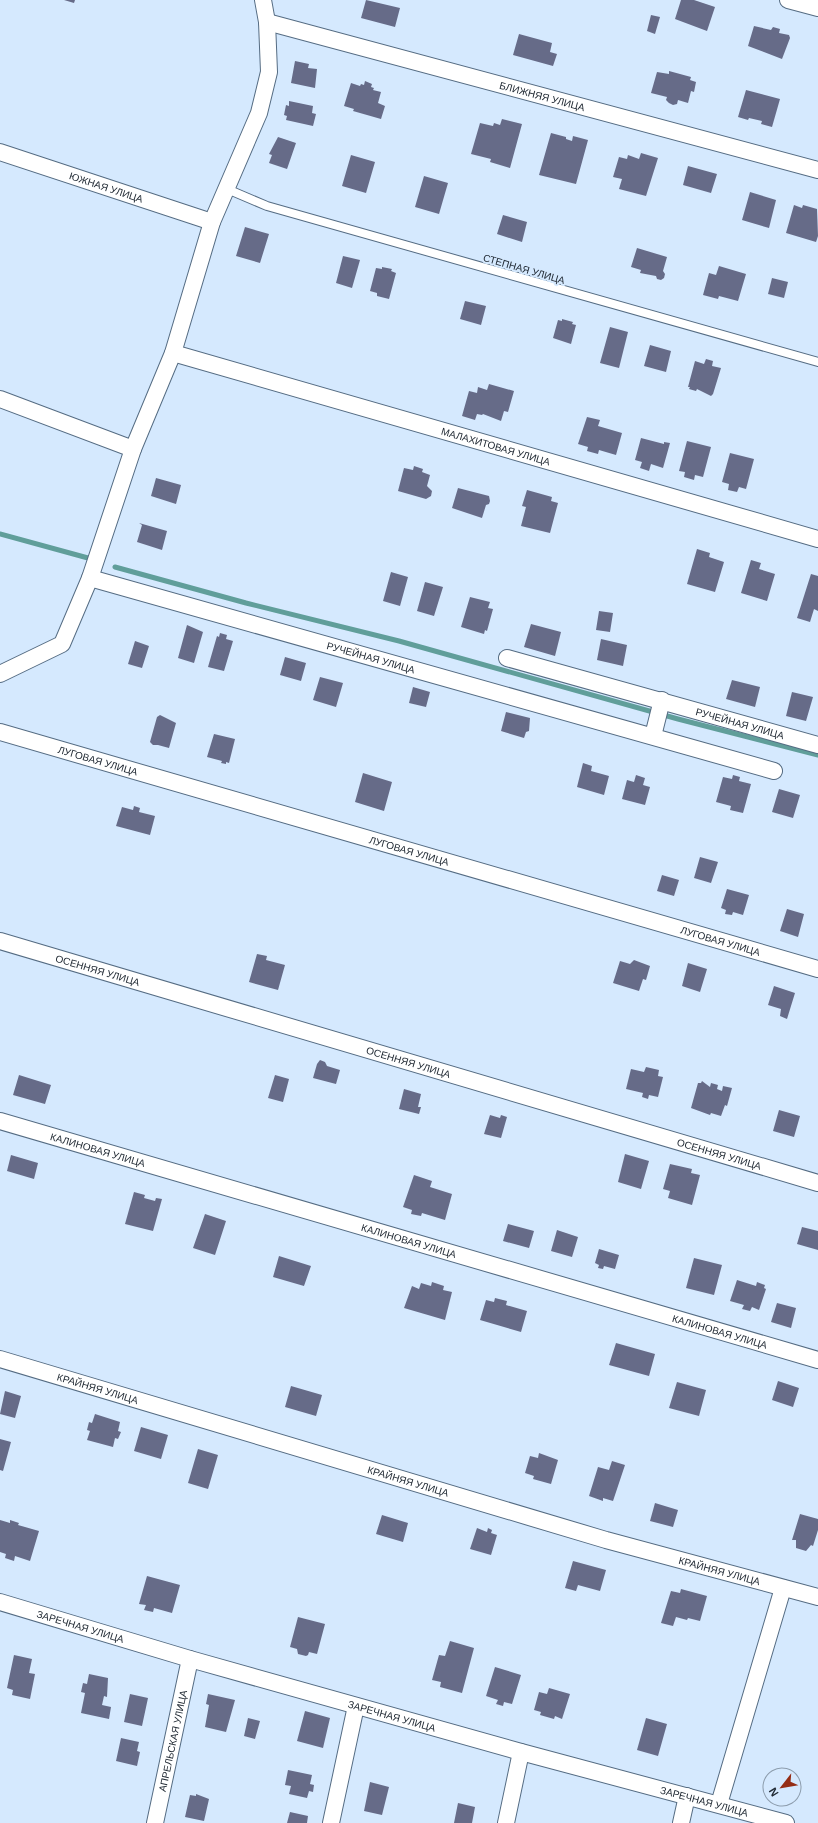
<svg xmlns="http://www.w3.org/2000/svg" width="818" height="1823" font-family="Helvetica,sans-serif">
	<rect width="100%" height="100%" fill="#d5e9fe"/>
	<g fill="none" stroke-linecap="round" stroke-linejoin="round">
		<path stroke="#609e9a" stroke-width="5" d="M0,534L88,558
			M115,567L246,603L399,641L678,719L818,755"/>
	</g>
	<path fill="#666b88" d="M64,0H75L74,3Z
		M366,0L400,8L395,27L361,18Z
		M681,0H694L715,7L707,31L675,19Z
		M651,15L660,17L655,34L647,31Z
		M754,26L771,30L773,27L780,29L779,33L789,35L790,38L782,59L748,46Z
		M519,34L552,43L550,52L557,54L553,66L513,55Z
		M295,61L309,64L308,68L317,69L315,88L291,83Z
		M669,71L691,77L690,80L696,82L694,92L691,91L688,103L678,100L677,104L673,105L669,103L666,100L667,97L651,93L657,72L669,74Z
		M365,81L372,84L371,87L374,88L373,90L381,92L378,103L385,106L381,119L353,111L354,109L344,106L351,83L360,86L361,84L364,85Z
		M746,90L780,99L772,127L761,124L762,121L749,118L748,120L738,117Z
		M289,101L313,106L312,113L316,114L313,126L286,120L287,116L284,115L286,105L289,106Z
		M502,119L522,124L510,168L490,162L491,159L471,154L480,123L493,126L494,123L500,125Z
		M551,133L566,137V139L572,141L573,136L588,140L576,184L539,175Z
		M278,137L296,143L287,169L269,163L272,155L269,154Z
		M641,153L658,158L646,196L619,189L622,179L613,177L619,157L627,159L628,155L639,159Z
		M351,155L375,162L366,193L342,186Z
		M688,166L717,174L711,193L683,185Z
		M424,176L448,183L439,214L415,207Z
		M750,192L776,200L769,228L742,220Z
		M794,205L802,208L803,205L817,209L818,236L816,242L786,233Z
		M503,215L527,222L522,242L497,234Z
		M245,227L269,234L260,263L236,256Z
		M637,248L667,257L663,271L665,274L664,278L661,280L657,279L656,276L640,273L641,270L631,267Z
		M343,256L360,260L352,288L336,283Z
		M719,266L746,274L738,301L719,296L718,299L703,295L709,273L716,275Z
		M382,267L392,269L391,271L396,273L389,299L377,296V293L370,291L376,268L382,269Z
		M772,278L788,282L784,298L768,294Z
		M465,301L486,306L481,325L460,319Z
		M562,319L573,322L572,324L576,325L571,344L553,338L558,320L562,321Z
		M610,327L628,332L619,368L600,363Z
		M650,345L671,351L666,372L644,366Z
		M706,359L713,361L712,366L721,368L713,394L711,396L697,389L696,391L689,389L690,387H688L695,361L704,364Z
		M489,384L514,391L508,412L504,411L501,421L483,414L482,415L477,414L475,420L462,416L469,391L477,393L478,387L487,390Z
		M587,417L600,420L598,426L622,433L616,455L599,450L598,454L587,451L588,447L578,444Z
		M641,438L664,444V442L670,443L663,468L651,464L649,471L640,468L642,462L635,460Z
		M687,441L711,447L703,477L695,475L694,480L684,477L685,472L679,471Z
		M730,453L754,459L746,489L739,487L737,492L728,490L729,484L722,482Z
		M414,466L423,469L422,472L430,475L427,486L432,491L431,496L426,499L398,491L404,468L413,470Z
		M156,478L181,485L176,504L151,496Z
		M458,488L489,496L490,501L489,504L486,505L482,518L452,508Z
		M527,490L552,497L551,501L558,503L550,533L521,526L526,507L522,506Z
		M139,523L167,531L162,550L137,542L142,525Z
		M697,549L710,553L709,557L724,562L715,592L687,584Z
		M751,560L761,563L759,569L775,574L767,601L741,593Z
		M391,572L408,577L400,606L383,601Z
		M811,574L818,576V611L814,609L810,622L797,618Z
		M425,582L443,587L434,616L417,611Z
		M470,597L490,602L488,608L493,609L487,631L485,630L484,634L461,627Z
		M599,611L613,613L610,632L596,630Z
		M531,624L561,632L555,656L524,647Z
		M187,625L203,632L194,663L178,658Z
		M220,633L227,635L226,639L233,641L224,671L208,667L217,636L219,637Z
		M601,639L627,645L623,666L597,660Z
		M135,641L149,646L142,668L128,664Z
		M285,657L306,663L301,681L280,675Z
		M320,677L343,683L336,707L313,700Z
		M732,680L760,687L755,707L726,699Z
		M413,687L430,692L426,707L409,703Z
		M792,692L813,697L806,721L786,716Z
		M506,712L530,718L529,731L526,732L524,738L501,731Z
		M160,715L176,723L169,748L158,745H153L150,742L157,717Z
		M214,734L235,739L229,763L226,762V764L221,763L222,761L207,757Z
		M583,763L592,766L591,771L609,776L604,795L577,787Z
		M363,773L392,782L384,811L355,802Z
		M636,775L645,778L643,785L650,787L645,805L622,799L627,780L634,782Z
		M733,775L740,777L739,781L751,784L743,813L730,810L731,806L716,802L723,777L732,779Z
		M779,789L800,795L793,818L772,812Z
		M134,806L140,808L139,812L155,816L150,835L116,826L122,807L133,810Z
		M700,857L718,862L711,883L694,878Z
		M662,875L679,880L674,896L657,891Z
		M727,889L749,895L743,915L733,912L732,915L725,914L726,910L721,908Z
		M787,909L804,914L798,937L780,931Z
		M257,954L267,956L266,960L285,965L278,990L249,982Z
		M634,960L650,966L646,980L643,979L639,991L613,983L620,961L630,964Z
		M688,963L707,969L700,992L682,986Z
		M774,986L795,993L787,1019L780,1016L781,1009L768,1005Z
		M320,1060L325,1062L327,1066L340,1070L336,1084L313,1078L317,1064Z
		M646,1067L659,1070L658,1076L663,1077L658,1097L649,1095L648,1099L642,1097L643,1093L626,1089L631,1069L644,1072Z
		M19,1075L51,1085L45,1104L13,1095Z
		M275,1075L289,1079L283,1102L268,1098Z
		M702,1081L710,1087L711,1083L718,1085L717,1089L722,1091L723,1086L732,1088L727,1106L725,1105L721,1116L711,1113L710,1115L691,1108L698,1083H701Z
		M404,1089L421,1094L418,1107H421L419,1114L399,1109Z
		M779,1110L800,1116L794,1137L773,1131Z
		M490,1115L500,1118L501,1115L507,1117L501,1138L484,1134Z
		M625,1154L649,1161L641,1189L618,1182Z
		M11,1155L38,1163L34,1179L7,1171Z
		M670,1164L692,1169L691,1173L700,1175L692,1205L668,1198L670,1191L663,1189Z
		M414,1175L432,1181L430,1187L452,1194L445,1220L422,1213L421,1216L411,1214L412,1210L403,1207Z
		M134,1192L145,1195L144,1198L155,1201L156,1198L162,1199L153,1231L125,1224Z
		M205,1214L226,1221L215,1255L193,1248Z
		M508,1224L534,1231L529,1248L503,1241Z
		M802,1227L818,1231V1250L797,1244Z
		M557,1230L578,1237L572,1257L551,1251Z
		M599,1249L619,1255L615,1269L604,1266L603,1269L598,1268L599,1265L595,1263Z
		M279,1256L311,1266L304,1286L273,1277Z
		M694,1258L722,1265L714,1295L686,1288Z
		M737,1280L756,1286L757,1282L765,1285L764,1288L766,1289L759,1310L752,1307L750,1311L742,1309L744,1305L730,1301Z
		M432,1282L444,1286L443,1290L452,1292L445,1320L404,1308L412,1286L419,1289L421,1283L431,1286Z
		M495,1298L507,1301L506,1305L527,1311L521,1332L480,1320L486,1300L494,1302Z
		M777,1303L796,1308L791,1328L771,1322Z
		M616,1343L655,1354L649,1376L609,1365Z
		M778,1381L799,1388L793,1407L772,1400Z
		M677,1382L706,1390L699,1416L669,1408Z
		M291,1386L322,1395L316,1416L285,1407Z
		M5,1391L21,1396L15,1418L0,1414Z
		M95,1414L120,1422L118,1431L121,1432L118,1439L115,1438L113,1447L87,1440L90,1431L87,1430L89,1422L92,1423Z
		M141,1427L168,1435L161,1459L134,1451Z
		M0,1439L11,1442L3,1471L0,1470Z
		M198,1449L218,1455L208,1489L188,1483Z
		M539,1453L558,1460L551,1484L533,1479L534,1476L525,1473L530,1456L538,1458Z
		M612,1461L625,1465L613,1501L603,1498V1501L589,1496L598,1467L609,1470Z
		M655,1503L678,1510L673,1527L650,1521Z
		M800,1514L818,1519V1530L813,1546L811,1545L806,1551L796,1548V1540H792Z
		M382,1515L408,1523L403,1542L376,1534Z
		M0,1520L10,1523V1520L19,1523L18,1525L39,1531L30,1561L15,1556L14,1561L5,1558L6,1554L0,1552Z
		M477,1528L487,1532L488,1528L492,1530L491,1533L497,1535L491,1555L470,1549Z
		M573,1561L606,1570L600,1591L578,1585L576,1591L565,1588Z
		M147,1576L180,1585L172,1613L154,1608L153,1612L144,1610L146,1605L139,1604Z
		M681,1589L707,1596L700,1621L688,1618L687,1620L676,1617L673,1626L661,1623L671,1591L680,1593Z
		M298,1617L325,1624L317,1654L309,1652L308,1655L306,1656L298,1654L297,1649L290,1647Z
		M450,1641L474,1648L462,1693L440,1687L441,1682L432,1680L439,1655L445,1656Z
		M14,1655L32,1659L29,1673L35,1674L30,1699L12,1695L13,1690L7,1688Z
		M495,1667L521,1675L512,1704L504,1702L503,1706L496,1704L498,1700L486,1696Z
		M89,1674L108,1678L107,1697L104,1696L102,1705L111,1707L109,1719L81,1713L85,1693L81,1692L83,1683L87,1684Z
		M549,1688L570,1694L562,1719L555,1716L554,1719L540,1715L541,1712L534,1710L539,1692L547,1694Z
		M130,1694L148,1698L142,1726L124,1722Z
		M208,1694L235,1700L226,1732L205,1727L209,1705L206,1704Z
		M305,1711L330,1718L323,1748L297,1741Z
		M248,1718L260,1721L255,1739L244,1736Z
		M646,1718L667,1724L658,1756L637,1750Z
		M121,1738L139,1742L137,1751L140,1752L137,1766L116,1761Z
		M288,1770L312,1775L310,1784L314,1785L313,1792L309,1791L307,1798L289,1794L291,1786L285,1785Z
		M370,1782L389,1787L382,1815L364,1811Z
		M196,1794L209,1799L204,1821L185,1817L190,1795L196,1796Z
		M458,1803L475,1807L472,1823H454Z
		M290,1812L308,1816L307,1823H287Z"/>
	<g fill="none" stroke-linecap="round" stroke-linejoin="round">
		<g stroke="#556c83" stroke-width="10">
			<path id="lane" d="M227,189L267,206L818,362"/>
		</g>
		<g stroke="#556c83" stroke-width="18">
			<g id="street">
				<path d="M788,0L818,8"/>
				<path id="s1" d="M267,22L818,170"/>
				<path id="s2" d="M0,152L212,222"/>
				<path id="s3" d="M173,353L818,539"/>
				<path d="M0,399L133,449"/>
				<path id="s4" d="M90,578L774,771"/>
				<path id="s5" d="M507,658L818,745"/>
				<path d="M0,674L62,644L90,578L133,449L173,353L212,222L259,113L269,72L267,22L263,0"/>
				<path id="s6" d="M0,732L818,969"/>
				<path d="M653,736L662,700"/>
				<path id="s7" d="M0,941L818,1183"/>
				<path id="s8" d="M0,1121L818,1360"/>
				<path id="s9" d="M0,1359L606,1540L818,1597"/>
				<path id="s10" d="M0,1602L190,1659L521,1752L786,1823"/>
				<path d="M719,1804L783,1588"/>
				<path id="s11" d="M155,1823L190,1659"/>
				<path d="M331,1823L356,1706"/>
				<path d="M506,1823L521,1752"/>
				<path d="M681,1823L687,1796"/>
			</g>
		</g>
		<use href="#lane" stroke="#fff" stroke-width="8"/>
		<use href="#street" stroke="#fff" stroke-width="16"/>
	</g>
	<g text-anchor="middle" dominant-baseline="central" stroke-width="4" stroke-linejoin="round" paint-order="stroke">
		<g font-size="10" fill="#212a34" stroke="#d5e9fe">
			<text stroke="none"><textPath href="#s1" startOffset="285">БЛИЖНЯЯ УЛИЦА</textPath></text>
			<text stroke="none"><textPath href="#s2" startOffset="112">ЮЖНАЯ УЛИЦА</textPath></text>
			<text transform="translate(524 269) rotate(16)">СТЕПНАЯ УЛИЦА</text>
			<text stroke="none"><textPath href="#s3" startOffset="336">МАЛАХИТОВАЯ УЛИЦА</textPath></text>
			<text stroke="none"><textPath href="#s4" startOffset="292">РУЧЕЙНАЯ УЛИЦА</textPath></text>
			<text stroke="none"><textPath href="#s5" startOffset="242">РУЧЕЙНАЯ УЛИЦА</textPath></text>
			<text stroke="none"><textPath href="#s6" startOffset="102">ЛУГОВАЯ УЛИЦА</textPath></text>
			<text stroke="none"><textPath href="#s6" startOffset="426">ЛУГОВАЯ УЛИЦА</textPath></text>
			<text stroke="none"><textPath href="#s6" startOffset="750">ЛУГОВАЯ УЛИЦА</textPath></text>
			<text stroke="none"><textPath href="#s7" startOffset="102">ОСЕННЯЯ УЛИЦА</textPath></text>
			<text stroke="none"><textPath href="#s7" startOffset="426">ОСЕННЯЯ УЛИЦА</textPath></text>
			<text stroke="none"><textPath href="#s8" startOffset="102">КАЛИНОВАЯ УЛИЦА</textPath></text>
			<text stroke="none"><textPath href="#s7" startOffset="750">ОСЕННЯЯ УЛИЦА</textPath></text>
			<text stroke="none"><textPath href="#s8" startOffset="426">КАЛИНОВАЯ УЛИЦА</textPath></text>
			<text stroke="none"><textPath href="#s8" startOffset="750">КАЛИНОВАЯ УЛИЦА</textPath></text>
			<text stroke="none"><textPath href="#s9" startOffset="102">КРАЙНЯЯ УЛИЦА</textPath></text>
			<text stroke="none"><textPath href="#s9" startOffset="426">КРАЙНЯЯ УЛИЦА</textPath></text>
			<text stroke="none"><textPath href="#s9" startOffset="750">КРАЙНЯЯ УЛИЦА</textPath></text>
			<text stroke="none"><textPath href="#s10" startOffset="84">ЗАРЕЧНАЯ УЛИЦА</textPath></text>
			<text stroke="none"><textPath href="#s10" startOffset="408">ЗАРЕЧНАЯ УЛИЦА</textPath></text>
			<text stroke="none"><textPath href="#s11" startOffset="84">АПРЕЛЬСКАЯ УЛИЦА</textPath></text>
			<text stroke="none"><textPath href="#s10" startOffset="732">ЗАРЕЧНАЯ УЛИЦА</textPath></text>
		</g>
	</g>
	<g transform="translate(782 1787) rotate(239)"><circle r="19" fill="#d5e9fe" stroke="#8d9dad"/>
	<path d="M0-3L7 15L0 10L-7 15Z" fill="#952d15"/>
	<text y="-6" font-size="11" font-weight="bold" text-anchor="middle" fill="#212a34">N</text>
	</g>
</svg>
